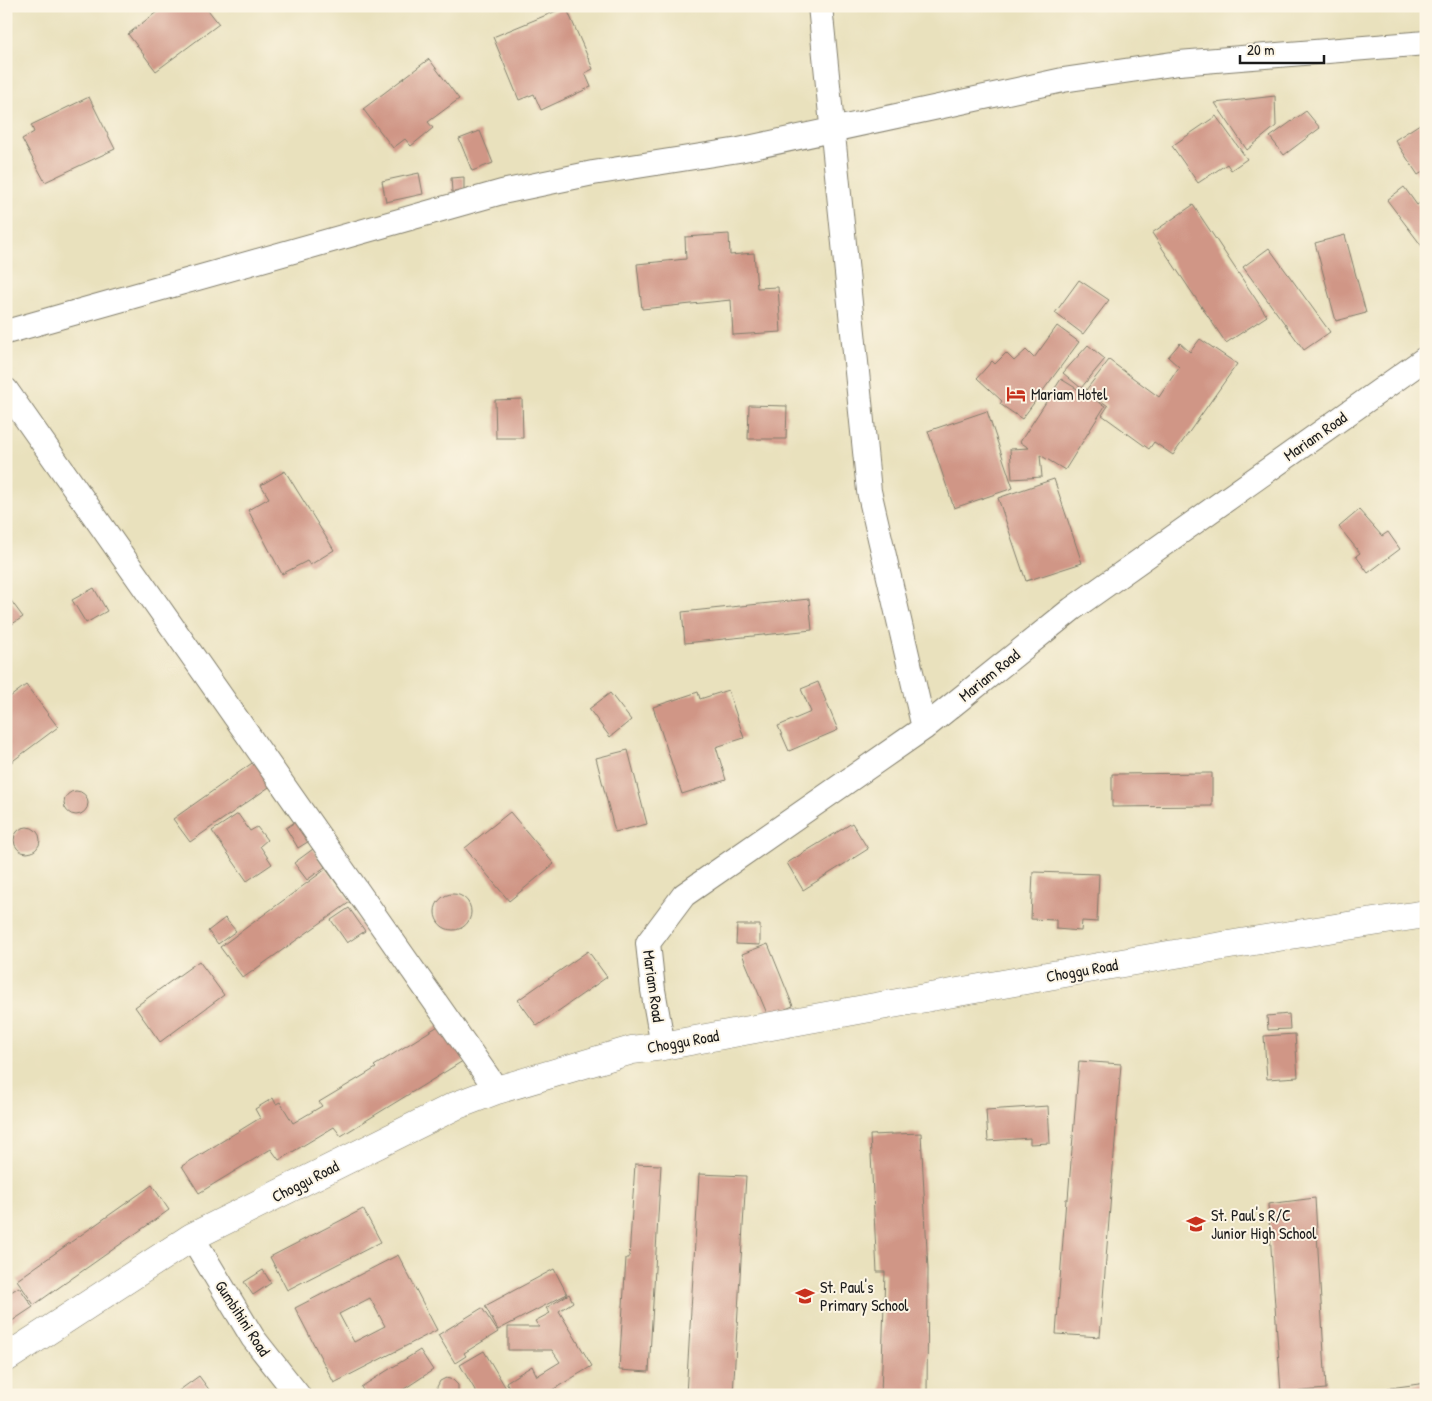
<svg xmlns="http://www.w3.org/2000/svg" width="1432" height="1401" font-family="'Patrick Hand',sans-serif">
	<rect width="100%" height="100%" fill="#fcf5e5"/>
	<filter id="ink" filterUnits="userSpaceOnUse"><feTurbulence type="fractalNoise" baseFrequency=".02" numOctaves="2"/><feDisplacementMap in="SourceGraphic" scale="10" xChannelSelector="R" yChannelSelector="G"/><feConvolveMatrix kernelMatrix="1 2 1 2 8 2 1 2 1" color-interpolation-filters="sRGB"/></filter>
	<filter id="wash" filterUnits="userSpaceOnUse"><feTurbulence type="fractalNoise" baseFrequency=".0096" numOctaves="4" result="noise"/><feDisplacementMap in="SourceGraphic" scale="20" xChannelSelector="R" yChannelSelector="G"/><feGaussianBlur stdDeviation="1.12" result="paint"/><feColorMatrix in="noise" values="0 0 0 0 0 0 0 0 0 0 0 0 0 0 0 0 0 1.4 0 .05"/><feComposite in="paint" operator="in"/></filter>
	<g filter="url(#wash)">
		<rect width="100%" height="100%" fill="#e9e1bd"/>
		<g id="blocks">
			<path fill="#d09686" fill-rule="evenodd" d="M155,6H205L219,24L156,71L128,34L158,11Z
				M566,7L593,69L585,73L591,87L541,110L534,94L519,100L493,37Z
				M429,59L459,99L428,122L433,128L411,146L405,139L393,148L363,109Z
				M1275,96L1276,126L1247,150L1215,103Z
				M89,97L115,149L45,182L22,139L34,132L31,125Z
				M1306,111L1320,128L1284,155L1270,137Z
				M1216,116L1247,159L1231,170L1227,164L1198,183L1172,146Z
				M1426,120V170L1418,175L1395,140Z
				M480,131L493,163L472,171L459,139Z
				M419,173L423,194L386,202L382,181Z
				M464,177V192H452L451,178Z
				M1404,187L1417,205L1426,199V248L1424,249L1387,200Z
				M1193,205L1267,316L1226,343L1152,233Z
				M729,234L730,255L754,253L757,288L778,287L781,332L733,335L731,300L642,309L637,264L686,259L685,237Z
				M1345,235L1366,313L1336,321L1315,243Z
				M1269,248L1330,332L1304,350L1243,267Z
				M1079,280L1109,300L1083,334L1055,313Z
				M1057,326L1079,342L1022,419L1000,404L1002,401L977,378L992,361L995,364L1006,353L1014,361L1026,350L1034,358Z
				M1200,339L1237,364L1173,455L1154,442L1149,449L1102,415L1108,406L1086,390L1109,360L1159,397L1179,367L1168,357L1180,343L1190,352Z
				M1088,345L1105,359L1081,388L1063,373Z
				M1061,379L1105,406L1065,470L1040,455L1042,477L1012,479L1010,449L1029,448L1020,442Z
				M522,399L523,438H496L495,400Z
				M749,405L787,406L786,439H748Z
				M987,411L1013,488L954,508L928,431Z
				M285,471L334,550L310,565L307,561L282,574L248,510L269,498L261,485Z
				M1054,479L1082,563L1026,581L998,498Z
				M1359,510L1382,536L1388,532L1400,549L1368,573L1356,556L1360,553L1339,527Z
				M94,588L107,611L86,623L72,600Z
				M6,594L23,617L6,628Z
				M809,599L812,630L685,643L682,612Z
				M818,682L838,730L789,751L778,726L811,712L801,689Z
				M26,685L58,727L6,766V700Z
				M728,690L744,738L716,747L726,780L682,794L653,707L698,692L700,699Z
				M610,693L631,720L610,737L589,709Z
				M628,750L647,824L615,832L596,758Z
				M255,761L272,785L190,842L173,819Z
				M1212,773V806L1112,807V774Z
				M64 803a12 12 0 1 1 24 0a12 12 0 1 1-24 0Z
				M510,812L554,864L509,901L465,848Z
				M238,814L250,831L257,827L267,840L260,846L272,864L247,881L212,831Z
				M301,818L314,838L298,848L286,828Z
				M852,823L868,849L803,890L787,863Z
				M14 840a13 13 0 1 1 26 0a13 13 0 1 1-26 0Z
				M313,849L325,867L307,880L294,863Z
				M326,869L350,902L243,978L220,947Z
				M1033,872L1099,874L1097,922L1082,921L1081,931L1056,929V920L1031,919Z
				M435 912a18 18 0 1 1 36 0a18 18 0 1 1-36 0Z
				M349,908L365,931L347,943L331,920Z
				M225,918L236,931L218,944L208,931Z
				M737,925H760V945L736,944Z
				M768,944L793,1006L768,1016L742,954Z
				M588,951L607,977L537,1026L518,1000Z
				M199,961L224,995L160,1042L135,1007Z
				M1289,1014L1290,1029L1268,1030L1267,1016Z
				M443,1023L466,1059L341,1136L334,1127L279,1160L271,1149L199,1193L182,1166L260,1118L255,1109L273,1098L276,1104L280,1102L293,1123L322,1106L319,1102L376,1068L374,1066Z
				M1295,1034L1298,1077L1267,1079L1264,1036Z
				M1079,1061L1121,1064L1100,1337L1056,1334L1066,1199H1068Z
				M1048,1106L1050,1143L1030,1144V1138L988,1141L986,1110Z
				M921,1133L928,1270L927,1395H881L885,1272H877L870,1135Z
				M635,1164L661,1165L649,1372L619,1370L626,1258H629Z
				M699,1174L746,1176L733,1395H686Z
				M152,1185L169,1210L34,1305L17,1280Z
				M1315,1198L1326,1389L1281,1393L1268,1204Z
				M363,1209L381,1242L287,1290L270,1257Z
				M398,1255L437,1330L334,1383L295,1308ZM370,1298L385,1326L354,1342L339,1314Z
				M554,1269L567,1294L498,1330L485,1306Z
				M263,1270L271,1283L253,1295L244,1282Z
				M19,1287L33,1307L6,1325V1295Z
				M569,1294L573,1302L559,1311L592,1366L544,1395H514L506,1382L532,1366L537,1376L560,1362L552,1350H508V1327H539L535,1321L550,1313L546,1308Z
				M482,1308L498,1332L464,1353L466,1356L455,1363L438,1335Z
				M420,1350L433,1370L395,1395H366L361,1387Z
				M484,1351L510,1395H478L460,1365Z
				M199,1376L213,1395H173Z
				M446,1378L453,1380L458,1385V1391L456,1395L437,1394V1387L440,1381Z
				M1426,1383V1395H1383V1389Z"/>
		</g>
	</g>
	<g filter="url(#ink)">
		<use href="#blocks" fill-opacity="0" stroke="#827e6c" stroke-width="1"/>
		<g fill="none" stroke-linecap="round" stroke-linejoin="round">
			<g stroke="#827e6c" stroke-width="26">
				<path id="minor" d="M820,6L869,491L924,728
					M6,332L502,192L593,173L739,150L1063,80L1179,63L1426,43
					M6,390L497,1090
					M663,1046L653,990L648,943L684,895L924,728L1072,609L1426,358
					M192,1237L253,1338L298,1395"/>
			</g>
			<g stroke="#827e6c" stroke-width="29">
				<path id="secondary" d="M6,1358L192,1237L455,1106L497,1090L632,1050L663,1046C917,999 1171,952 1426,914"/>
			</g>
			<use href="#minor" stroke="#fff" stroke-width="24"/>
			<use href="#secondary" stroke="#fff" stroke-width="28"/>
		</g>
	</g>
	<defs>
		<g id="hotel-bare" transform="scale(1.5)"><path d="M-6-4.5h1.5V1H6V5H4.5V3h-9V5H-6ZM-4 0a1.8 1.8 0 1 1 3.6 0ZM.5 0V-2.5h3Q6-2.5 6 0Z" fill="#c8321e" stroke="#fcf5e5" stroke-width="2.5" paint-order="stroke"/></g>
		<g id="school-bare" transform="scale(1.5)"><path d="M0-5L7-2L0 1L-7-2ZM-4 1L0 2.5L4 1V4Q0 6-4 4Z" fill="#c8321e" stroke="#fcf5e5" stroke-width="2.5" paint-order="stroke"/></g>
	</defs>
	<g fill-rule="evenodd">
		<use href="#hotel-bare" x="1016" y="394"/>
		<use href="#school-bare" x="1196" y="1224"/>
		<use href="#school-bare" x="805" y="1296"/>
	</g>
	<g text-anchor="middle" dominant-baseline="central" stroke-width="4" stroke-linejoin="round" paint-order="stroke">
		<g font-size="16" fill="#1c1c1c" stroke="#fcf5e5" text-anchor="start">
			<text x="1031" y="394">Mariam Hotel</text>
			<text x="1211" y="1215">St. Paul's R/C<tspan x="1211" dy="18">Junior High School</tspan></text>
			<text x="820" y="1287">St. Paul's<tspan x="820" dy="18">Primary School</tspan></text>
		</g>
		<g font-size="16" fill="#1c1c1c" stroke="#fcf5e5">
			<text transform="translate(1315 436) rotate(-35)">Mariam Road</text>
			<text transform="translate(989 675) rotate(-39)">Mariam Road</text>
			<text transform="translate(1082 970) rotate(-10)">Choggu Road</text>
			<text transform="translate(654 986) rotate(82)">Mariam Road</text>
			<text transform="translate(683 1041) rotate(-10)">Choggu Road</text>
			<text transform="translate(305 1181) rotate(-27)">Choggu Road</text>
			<text transform="translate(243 1318) rotate(57)">Gumbihini Road</text>
		</g>
	</g>
	<rect width="1432" height="1401" fill="none" stroke="#fcf5e5" stroke-width="25"/>
	<path d="M1240 55v8h84v-8" fill="none" stroke="#1c1c1c" stroke-width="2.5"/>
	<text x="1247" y="55" font-size="15" fill="#1c1c1c" stroke="#fcf5e5" stroke-width="4" paint-order="stroke">20 m</text>
</svg>
